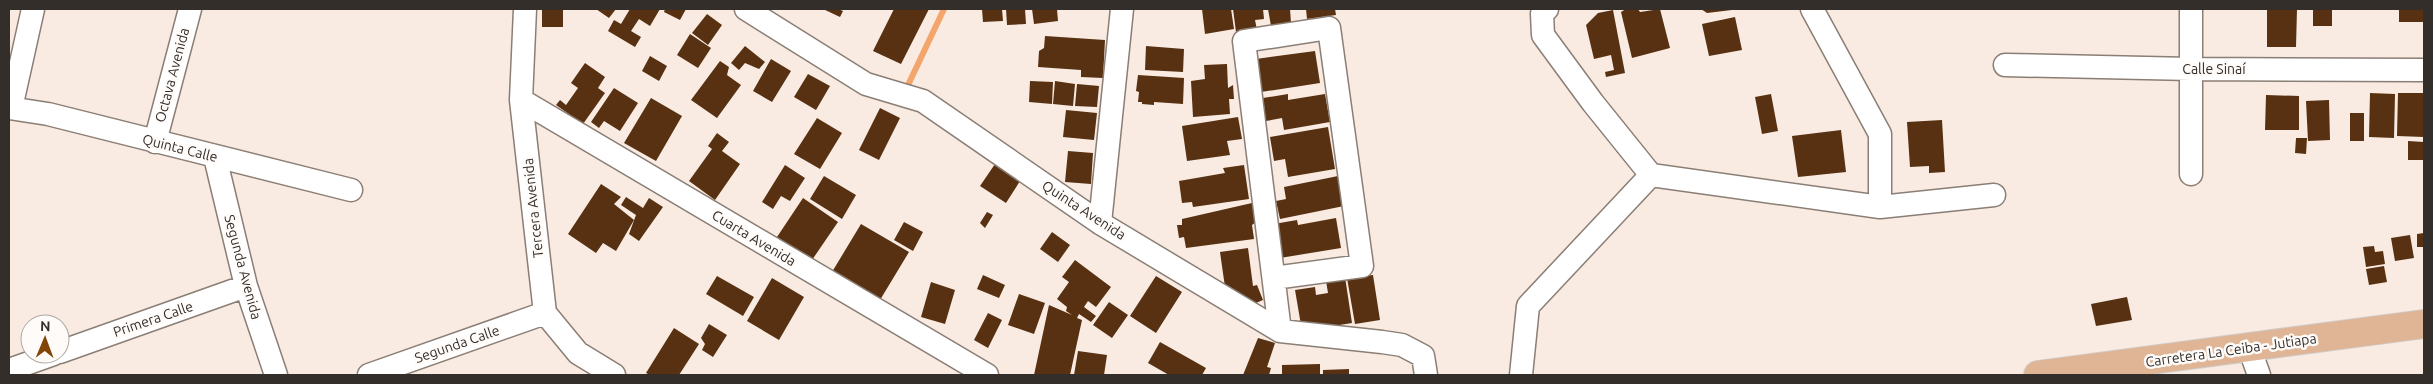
<svg xmlns="http://www.w3.org/2000/svg" width="2433" height="384" font-family="Ubuntu,sans-serif">
	<rect width="100%" height="100%" fill="#f9ebe2"/>
	<g fill="none" stroke-linecap="round" stroke-linejoin="round">
		<path stroke="#f3a56c" stroke-width="6" d="M909,83L944,9"/>
	</g>
	<path fill="#573111" d="M542,9H563V27H542Z
		M596,9H616L609,18Z
		M630,9H660L650,26L639,19L631,31L641,37L635,47L608,31L614,20L621,24Z
		M665,9H686L680,20L664,12Z
		M823,9H838L843,11L840,17Z
		M894,9H929L901,64L873,51Z
		M982,9H1002L1003,21L983,22Z
		M1006,9H1025L1026,24L1007,25Z
		M1032,9H1057L1058,21L1034,24Z
		M1202,9H1231L1234,29L1205,34Z
		M1233,9H1263L1264,19L1255,20L1257,30L1236,32Z
		M1268,9H1290L1291,23L1271,26Z
		M1306,9H1335L1336,15L1307,19Z
		M1626,9H1638L1640,12L1660,9L1670,48L1632,58L1621,12Z
		M1701,9H1732V10L1707,13Z
		M2267,9H2297L2296,47H2267Z
		M2313,9H2332V26H2313Z
		M2399,9H2424V22H2399Z
		M1613,10L1625,73L1606,77L1605,72L1614,70L1611,55L1594,59L1586,25L1598,13Z
		M707,14L722,25L708,45L692,33Z
		M1735,17L1742,50L1709,56L1702,24Z
		M690,34L711,48L698,68L677,55Z
		M1045,36L1105,40L1103,78L1081,77V70L1038,67L1039,51L1044,48Z
		M745,46L765,62L759,69L745,63L739,70L731,63Z
		M1146,46L1184,49L1183,72L1145,70Z
		M1315,51L1320,83L1261,92L1256,59Z
		M650,56L667,66L659,81L642,71Z
		M771,59L791,71L772,102L753,91Z
		M720,61L729,67L727,75L741,85L717,118L691,100Z
		M585,63L605,77L598,88L605,93L583,124L556,105L560,100L566,105L578,88L571,83Z
		M1227,64L1228,88L1233,85L1234,99H1229L1230,114L1193,117L1191,81L1205,79L1204,65Z
		M808,74L830,86L816,110L794,97Z
		M1138,75L1184,78L1183,104L1154,102V105L1142,104V102H1138L1139,92L1136,91Z
		M1030,81L1053,82L1052,104L1029,102Z
		M1055,81L1075,84L1073,106L1053,104Z
		M1077,84L1099,86L1097,107L1075,106Z
		M614,88L638,103L620,131L604,121L599,128L591,122Z
		M2370,93L2395,94L2394,138L2369,137Z
		M2398,93H2424V137L2397,136Z
		M1288,94V100L1325,94L1330,122L1284,130L1282,118L1266,121L1263,98Z
		M1771,94L1778,131L1762,134L1755,97Z
		M2266,95L2299,96V130H2265Z
		M651,98L682,116L656,161L624,143Z
		M2329,100L2330,140L2308,141L2306,101Z
		M880,108L900,118L879,160L859,150Z
		M1066,110L1097,113L1094,140L1063,137Z
		M2350,113H2364V141H2350Z
		M1238,117L1242,139L1227,141L1230,155L1187,161L1182,126Z
		M817,118L842,133L820,169L794,154Z
		M1942,120L1945,172L1929,173V166L1910,167L1907,122Z
		M1328,127L1335,169L1288,177L1285,159L1274,161L1270,137Z
		M1841,130L1846,172L1798,177L1792,136Z
		M717,133L729,142L722,151L740,164L715,200L689,181L712,149L708,146Z
		M2296,138H2307L2306,154L2295,153Z
		M2408,141L2424,142V160H2408Z
		M1068,151L1093,153L1091,184L1065,182Z
		M995,164L1020,181L1006,203L980,186Z
		M785,165L805,178L790,201L781,196L773,209L762,202Z
		M1244,165L1249,199L1193,207L1192,202L1182,203L1179,181L1225,173L1223,168Z
		M824,176L856,195L842,219L810,199Z
		M1338,176L1344,206L1280,219L1276,201L1286,199L1284,187Z
		M601,184L621,197L614,204L634,220L616,251L603,243L596,253L568,234Z
		M626,197L643,208L649,198L663,207L639,241L629,234L636,215L621,205Z
		M803,198L838,222L812,260L777,237Z
		M1252,203L1256,222L1252,225L1254,239L1186,248L1184,237L1179,238L1177,225H1182V219Z
		M987,212L993,215L985,228L980,223Z
		M1336,218L1341,248L1280,258L1274,224L1297,220L1298,225Z
		M904,222L923,232L913,251L894,240Z
		M861,224L909,252L880,300L832,272Z
		M1052,232L1070,245L1058,262L1040,249Z
		M2424,233V247H2417V234Z
		M2410,235L2414,258L2395,261L2391,238Z
		M2374,246L2375,252L2383,251L2385,264L2366,267L2363,247Z
		M1248,248L1253,286L1257,285L1263,300L1249,306L1225,287L1220,252Z
		M1075,260L1111,287L1096,307L1088,301L1084,307L1096,316L1091,322L1079,314L1077,318L1082,320L1070,375H1034L1049,305L1072,315L1066,311L1067,307L1057,299L1069,282L1062,277Z
		M2384,266L2387,282L2369,285L2366,269Z
		M983,275L1005,285L999,298L977,289Z
		M1373,275L1380,320L1355,324L1347,278Z
		M717,276L754,297L743,316L706,294Z
		M1156,276L1182,292L1156,333L1130,316Z
		M1345,277L1352,323L1302,331L1295,290L1315,287L1316,295L1328,293L1326,281Z
		M772,278L804,297L779,340L747,321Z
		M931,282L955,290L945,324L921,317Z
		M1019,294L1045,303L1034,334L1008,325Z
		M2127,297L2132,320L2096,326L2091,304Z
		M1109,302L1128,315L1112,338L1093,325Z
		M988,313L1002,320L988,348L974,340Z
		M709,324L727,335L713,357L702,350L705,344L701,338Z
		M674,328L699,344L679,375H650L646,373Z
		M1258,338L1275,343L1267,367L1271,368L1269,375H1243Z
		M1160,342L1206,368L1202,375H1169L1148,363Z
		M1078,351L1107,355L1104,375H1074Z
		M1320,364V375H1282V365Z
		M1349,369V375H1323V370Z"/>
	<g fill="none" stroke-linecap="round" stroke-linejoin="round">
		<g stroke="#8a7e75" stroke-width="25">
			<path id="minor" d="M525,9L521,100L545,313L578,353L614,375
				M746,9L866,84L923,101L1100,223L1280,331L1382,342L1402,345L1423,356L1426,375
				M1547,9L1542,14L1543,35L1593,103L1651,175L1880,207L1994,195
				M1812,9L1880,134V207
				M2191,9V174
				M2005,65L2191,69L2424,70
				M521,100L987,375
				M9,108L48,114L351,190
				M11,108L33,9
				M155,142L190,9
				M215,157L246,286L276,375
				M1100,223L1122,9
				M1274,278L1362,266L1329,28L1244,41L1280,331
				M2249,347L2259,375
				M60,352L246,286
				M9,370L54,354
				M369,375L545,313
				M1521,375L1528,306L1651,175"/>
		</g>
		<g stroke="#cecdcc" stroke-width="30">
			<path id="primary" d="M2038,375L2424,324"/>
		</g>
		<use href="#minor" stroke="#fff" stroke-width="22"/>
		<use href="#primary" stroke="#dfb595" stroke-width="28"/>
	</g>
	<g text-anchor="middle" dominant-baseline="central" stroke-width="5" stroke-linejoin="round" paint-order="stroke">
		<g font-size="14" fill="#332e2a" stroke="#fefbf9">
			<text x="2214" y="69">Calle Sinaí</text>
			<text transform="translate(172 75) rotate(-75)">Octava Avenida</text>
			<text transform="translate(180 148) rotate(14)">Quinta Calle</text>
			<text transform="translate(533 208) rotate(-96)">Tercera Avenida</text>
			<text transform="translate(1084 210) rotate(33)">Quinta Avenida</text>
			<text transform="translate(754 238) rotate(31)">Cuarta Avenida</text>
			<text transform="translate(243 267) rotate(75)">Segunda Avenida</text>
			<text transform="translate(153 319) rotate(-19)">Primera Calle</text>
			<text transform="translate(457 344) rotate(-19)">Segunda Calle</text>
			<text transform="translate(2231 350) rotate(-8)">Carretera La Ceiba - Jutiapa</text>
		</g>
	</g>
	<rect width="2433" height="384" fill="none" stroke="#332e2a" stroke-width="20"/>
	<g transform="translate(45 339) rotate(1)"><circle r="24" fill="#fefbf9" stroke="#ada9a6"/>
	<path d="M0-4L9 19L0 12L-9 19Z" fill="#834507"/>
	<text y="-8" font-size="14" font-weight="bold" text-anchor="middle" fill="#332e2a">N</text>
	</g>
</svg>
